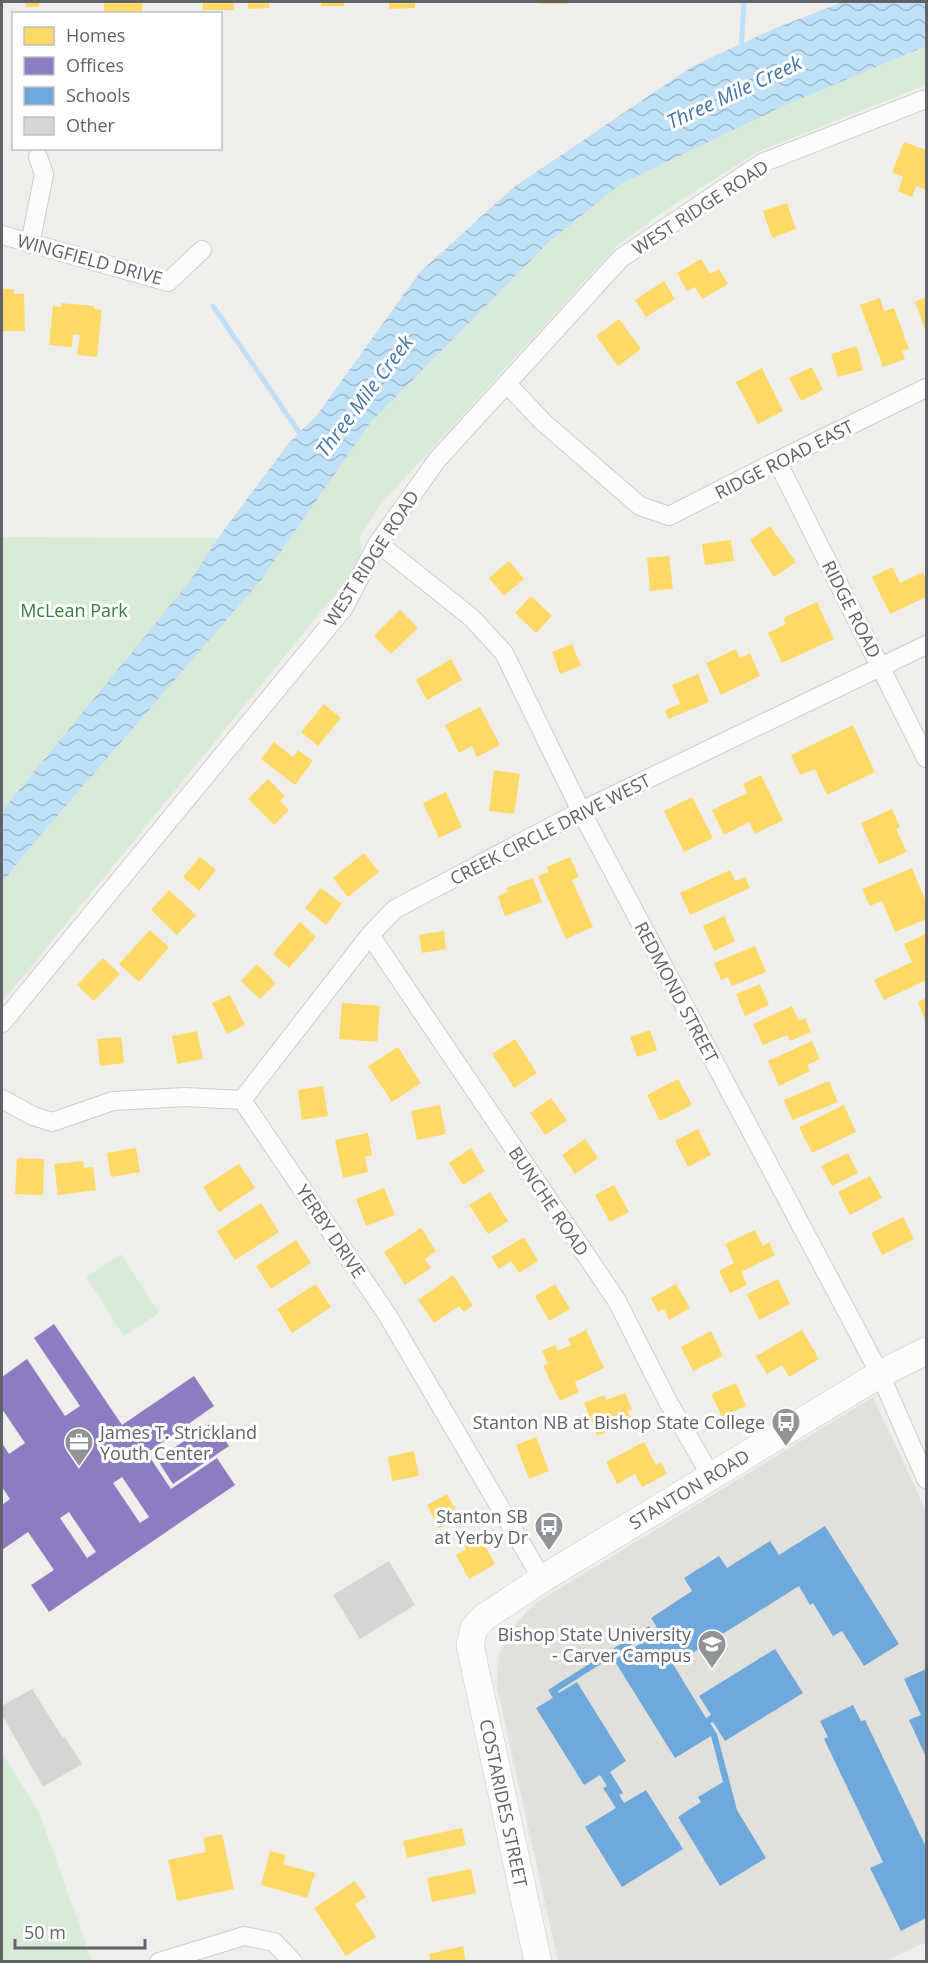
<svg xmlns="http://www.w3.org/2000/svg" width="928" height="1963" font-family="'Open Sans',sans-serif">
	<defs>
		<pattern id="water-waves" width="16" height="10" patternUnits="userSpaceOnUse" patternTransform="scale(1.5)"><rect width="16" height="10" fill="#bfe0f9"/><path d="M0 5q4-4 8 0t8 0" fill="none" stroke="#9eb9cd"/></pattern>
	</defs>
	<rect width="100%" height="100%" fill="#efeeea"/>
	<path fill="#e2e0da" d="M873,1397L926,1511V1942L886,1961H558L497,1687L499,1654L512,1628L534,1604Z"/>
	<path fill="#d8ebd6" d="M926,46V85L757,152L661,213L617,246L380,505L360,537L363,558L351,575L2,1002V884L21,858L262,579L370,423L548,243L619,185L779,108Z
		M2,537L218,538L192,580L2,811Z
		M121,1254L159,1313L124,1336L86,1277Z
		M2,1753L39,1812L92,1961H2Z"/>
	<path fill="url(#water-waves)" d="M843,2H926V46L779,108L619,185L548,243L370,423L262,579L21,858L2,884V811L191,580L218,538L288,444L317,415L420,272L514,187L693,66L778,27Z"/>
	<path fill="#ffd966" d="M26,2H39V7H26Z
		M104,2H142V14H104Z
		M203,2H234V10H203Z
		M248,2H269V8L248,9Z
		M321,2H344V6H321Z
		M389,2H415V8L389,9Z
		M540,2H567V4H540Z
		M904,142L926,150V190L916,186L912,197L898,191L903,177L892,172Z
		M787,203L796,229L772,238L763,211Z
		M701,259L710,274L719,269L728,284L702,299L695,287L687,291L677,273Z
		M664,281L675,299L646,317L635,300Z
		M2,289H14V294H24L25,331H2Z
		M926,297V332L915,302Z
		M880,298L884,311L894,308L909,349L902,351L905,359L883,367L860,305Z
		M61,303L94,306V309L102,310L97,357L77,355L80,335L73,334L72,347L49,345L53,306L61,307Z
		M619,319L641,349L618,366L596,336Z
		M857,346L863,370L838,377L831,354Z
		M812,367L823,390L801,401L789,378Z
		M762,368L783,411L758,424L736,382Z
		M770,526L796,562L774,577L750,540Z
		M731,540L734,561L705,565L702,544Z
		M669,556L673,589L650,591L647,558Z
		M509,561L524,579L504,596L489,578Z
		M892,567L900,583L923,572L926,580V597L890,614L872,577Z
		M531,596L552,616L536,633L515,613Z
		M817,602L834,639L782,663L768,633L786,624L783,618Z
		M400,610L418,628L391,654L374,636Z
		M572,644L581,666L560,674L552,652Z
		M736,649L740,658L750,653L760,676L721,695L706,663Z
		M451,659L462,680L427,700L416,680Z
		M698,674L709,702L668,719L665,710L680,704L672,685Z
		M324,704L341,718L318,746L301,732Z
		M480,707L500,745L477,757L472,746L459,753L445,725Z
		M853,725L875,772L827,795L815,769L800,775L791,755Z
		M274,742L293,757L298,750L313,761L295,785L261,759Z
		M494,770L520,774L514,814L489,811Z
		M761,775L783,820L755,834L749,822L724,835L712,810L747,793L743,784Z
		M268,779L285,796L280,801L289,810L274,825L248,799Z
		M446,792L462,827L439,838L423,803Z
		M692,797L713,838L684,852L664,811Z
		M892,809L900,827L896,829L907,852L879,864L861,823Z
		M364,853L379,872L348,897L333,878Z
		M200,857L216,870L199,891L183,877Z
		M570,857L579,877L572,880L593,927L566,939L538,876L549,872L547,867Z
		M912,868L926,902V919L895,932L882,901L870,906L862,889Z
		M730,870L735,881L745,877L750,888L690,915L680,893Z
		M533,878L542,902L505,916L498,896L508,892L506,888Z
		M321,888L342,904L326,925L305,908Z
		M169,890L196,915L177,935L151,910Z
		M724,916L735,941L714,951L703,926Z
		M300,922L316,937L289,968L273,954Z
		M150,930L169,947L139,982L119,964Z
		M444,931L446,949L422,953L419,935Z
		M926,934V980L884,1000L874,980L912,962L904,944Z
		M755,946L766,972L732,986L728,977L721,980L714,963Z
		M103,958L120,974L94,1001L77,985Z
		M257,964L276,983L260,999L241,981Z
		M760,984L769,1005L745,1016L736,994Z
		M230,995L245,1025L227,1034L212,1003Z
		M926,998V1023L918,1002Z
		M342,1003L380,1006L377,1042L339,1039Z
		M792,1006L799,1021L805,1018L811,1032L790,1041L787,1035L763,1045L753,1024Z
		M650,1030L657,1050L637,1057L630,1037Z
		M197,1031L203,1059L177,1064L172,1036Z
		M121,1037L124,1063L100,1066L97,1039Z
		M515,1039L537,1073L514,1088L492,1054Z
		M812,1041L820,1059L807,1065L810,1071L779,1086L768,1061Z
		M398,1047L421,1083L392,1102L368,1066Z
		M678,1079L692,1105L660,1121L647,1095Z
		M829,1081L838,1102L792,1120L784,1100Z
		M323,1086L328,1116L302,1120L298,1090Z
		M551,1098L567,1120L545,1135L530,1113Z
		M440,1105L446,1134L417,1140L411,1111Z
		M844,1105L856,1132L812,1153L799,1127Z
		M698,1129L711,1155L688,1167L675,1141Z
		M368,1133L372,1155L365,1157L368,1172L343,1178L335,1140Z
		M585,1139L598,1158L575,1174L562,1155Z
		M136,1148L140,1172L111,1177L107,1153Z
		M471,1148L485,1171L463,1185L449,1163Z
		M848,1153L858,1173L832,1186L821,1166Z
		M17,1158L44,1159L43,1195L15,1194Z
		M83,1161L84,1168L93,1167L96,1190L58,1195L54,1164Z
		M239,1164L255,1188L219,1212L203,1187Z
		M870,1176L882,1198L850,1215L838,1192Z
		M614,1185L629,1212L610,1222L595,1195Z
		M384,1188L395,1215L366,1226L356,1199Z
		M490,1192L508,1221L488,1234L469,1205Z
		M261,1203L279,1232L235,1260L217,1231Z
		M903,1217L914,1239L882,1255L871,1233Z
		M421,1228L436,1251L425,1259L431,1268L405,1285L384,1252Z
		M755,1230L763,1246L769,1242L775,1255L741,1272L747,1285L730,1293L719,1271L734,1263L725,1244Z
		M524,1237L538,1261L519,1273L511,1261L499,1269L491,1257Z
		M296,1240L311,1263L271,1289L256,1266Z
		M453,1275L473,1305L464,1312L459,1306L434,1323L418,1300Z
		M778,1279L790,1304L759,1320L747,1294Z
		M316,1284L331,1307L292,1333L277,1309Z
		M555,1284L570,1309L549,1321L535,1296Z
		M676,1284L690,1308L669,1320L664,1309L658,1312L651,1298Z
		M586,1330L604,1368L575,1382L579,1392L560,1401L543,1366L548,1364L542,1351L555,1345L558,1351L571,1345L568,1339Z
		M802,1330L819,1359L789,1377L782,1365L767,1374L756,1356Z
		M711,1331L723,1356L693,1371L681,1347Z
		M736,1383L746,1406L722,1417L711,1394Z
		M625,1393L632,1409L628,1411L632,1423L597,1436L584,1403L604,1395L606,1400Z
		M536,1437L549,1471L529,1479L516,1445Z
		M644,1442L656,1465L661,1462L667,1474L642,1487L635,1474L617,1484L606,1462Z
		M414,1451L419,1476L392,1481L388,1457Z
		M447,1494L460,1518L439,1528L427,1505Z
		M478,1534L495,1564L469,1579L456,1555L466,1549L463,1542Z
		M462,1828L466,1845L407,1858L403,1841Z
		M222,1834L234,1889L177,1901L168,1860L206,1852L203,1838Z
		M270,1851L286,1855L283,1864L315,1873L307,1898L261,1885Z
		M471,1869L476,1893L432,1902L427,1878Z
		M355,1881L366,1897L355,1904L376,1937L346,1956L314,1908Z
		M463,1946L466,1962H431L429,1954Z"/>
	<path fill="#8e7cc3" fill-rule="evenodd" d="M54,1324L122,1425L194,1376L214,1406L147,1453L171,1489L217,1458L235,1485L49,1612L31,1585L54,1570L28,1532L2,1550V1505L10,1499L2,1487V1443L9,1454L25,1443L2,1409V1377L27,1359L65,1416L80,1406L34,1338ZM122,1477L149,1517L140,1523L113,1483ZM69,1512L96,1552L87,1558L60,1518Z
		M213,1422L229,1446L173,1484L157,1459Z"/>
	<path fill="#6fa8dc" d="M825,1526L899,1644L864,1666L842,1631L833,1636L813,1603L810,1605L799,1586L678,1662L676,1658L671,1661L706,1718L711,1715L699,1696L775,1649L803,1693L725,1741L713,1722L710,1723L717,1734L737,1810L766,1858L720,1886L678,1817L701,1802L698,1797L723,1782L711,1736L675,1758L614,1660L649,1638L647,1635L558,1691L559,1693L577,1682L626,1761L610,1772L623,1793L619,1795L624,1803L646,1790L683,1849L622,1887L585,1827L616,1808L603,1788L607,1786L600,1775L584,1785L536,1708L553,1698L548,1690L649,1626L654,1634L659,1631L651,1618L692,1591L684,1578L719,1556L727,1568L770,1541L779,1555Z
		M926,1669V1757L909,1720L921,1715L904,1679Z
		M853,1705L861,1721L865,1720L926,1847V1918L901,1931L870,1868L883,1862L824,1739L828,1737L820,1721Z"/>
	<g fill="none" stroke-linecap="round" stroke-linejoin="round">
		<path stroke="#bfe0f9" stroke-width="5" d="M741,51L744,2
			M213,306L303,438"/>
	</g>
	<path fill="#d6d5d3" d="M389,1561L415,1605L360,1639L333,1595Z
		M32,1689L63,1738L65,1737L82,1764L43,1787L2,1715V1706Z"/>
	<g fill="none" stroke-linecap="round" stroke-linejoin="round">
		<g stroke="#cbcccc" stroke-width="20">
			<path id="street" d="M2,235L168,282L202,250
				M30,244L44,174L38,157
				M507,384L543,422L640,506L669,516L777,461L926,388
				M777,461L926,758
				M378,543L472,618L504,653L581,811L880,1374L926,1479
				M370,935L617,1301L667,1400L711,1476
				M2,1023L343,609L378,543L437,460L621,258L762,163L923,100L926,101
				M2,1099L33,1116L52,1122L113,1101L185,1097L242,1100L388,1316L542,1579
				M242,1100L370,935L395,909L581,811L926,645
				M159,1962L244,1936L274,1942L293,1962"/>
		</g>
		<g stroke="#cacacb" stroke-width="28">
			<path id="secondary" d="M538,1962L470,1645L474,1628L483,1618L542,1579L880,1374L926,1351"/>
		</g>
		<use href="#street" stroke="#fdfcfc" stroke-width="18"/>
		<use href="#secondary" stroke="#fdfcfc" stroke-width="27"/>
	</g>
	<defs>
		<g id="bus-pin" transform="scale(1.5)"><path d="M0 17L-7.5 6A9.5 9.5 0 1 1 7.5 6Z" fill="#919496" stroke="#fff"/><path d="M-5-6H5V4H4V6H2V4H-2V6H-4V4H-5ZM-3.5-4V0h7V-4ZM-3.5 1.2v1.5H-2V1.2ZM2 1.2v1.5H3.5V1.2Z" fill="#fff"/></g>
		<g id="office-pin" transform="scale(1.5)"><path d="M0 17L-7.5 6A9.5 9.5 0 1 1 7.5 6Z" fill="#919496" stroke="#fff"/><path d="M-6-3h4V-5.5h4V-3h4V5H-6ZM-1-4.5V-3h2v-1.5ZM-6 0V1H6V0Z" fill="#fff"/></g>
		<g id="university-pin" transform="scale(1.5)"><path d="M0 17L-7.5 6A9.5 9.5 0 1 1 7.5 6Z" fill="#919496" stroke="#fff"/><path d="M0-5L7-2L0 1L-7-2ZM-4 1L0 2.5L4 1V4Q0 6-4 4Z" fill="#fff"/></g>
	</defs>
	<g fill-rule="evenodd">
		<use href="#bus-pin" x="786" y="1422"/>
		<use href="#office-pin" x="79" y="1442"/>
		<use href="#bus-pin" x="549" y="1526"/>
		<use href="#university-pin" x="712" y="1644"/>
	</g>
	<g text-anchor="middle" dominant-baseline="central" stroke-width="6" stroke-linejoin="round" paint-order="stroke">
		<g font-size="18" fill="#5f6368" stroke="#fff">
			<text transform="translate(700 207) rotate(-33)">WEST RIDGE ROAD</text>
			<text transform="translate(90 259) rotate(15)">WINGFIELD DRIVE</text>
			<text transform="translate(784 459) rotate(-27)">RIDGE ROAD EAST</text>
			<text transform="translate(371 558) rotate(-57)">WEST RIDGE ROAD</text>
			<text transform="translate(852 609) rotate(63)">RIDGE ROAD</text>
			<text transform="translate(550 829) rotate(-27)">CREEK CIRCLE DRIVE WEST</text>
			<text transform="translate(677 992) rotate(62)">REDMOND STREET</text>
			<text transform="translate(549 1201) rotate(56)">BUNCHE ROAD</text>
			<text transform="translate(331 1231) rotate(56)">YERBY DRIVE</text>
			<text transform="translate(689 1489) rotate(-31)">STANTON ROAD</text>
			<text transform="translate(504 1803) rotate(78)">COSTARIDES STREET</text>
		</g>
		<g font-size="18" fill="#348238" stroke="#fff">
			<text x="74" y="610">McLean Park</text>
		</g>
		<g font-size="18" fill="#5f6368" stroke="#fff" text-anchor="end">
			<text x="765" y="1422">Stanton NB at Bishop State College</text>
			<text x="100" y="1432" text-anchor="start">James T. Strickland<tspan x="100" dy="21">Youth Center</tspan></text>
			<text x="528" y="1516">Stanton SB<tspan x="528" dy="21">at Yerby Dr</tspan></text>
			<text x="691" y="1634">Bishop State University<tspan x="691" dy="21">- Carver Campus</tspan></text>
		</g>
		<g font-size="20" font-style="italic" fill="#4174aa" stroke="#fff">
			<text transform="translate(734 92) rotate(-25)">Three Mile Creek</text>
			<text transform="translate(364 396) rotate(-53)">Three Mile Creek</text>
		</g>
	</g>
	<rect width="928" height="1963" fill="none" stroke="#5f6368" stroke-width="6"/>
	<rect x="12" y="12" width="210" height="138" fill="#ffffff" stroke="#bfc1c3" stroke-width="1.5"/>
	<rect x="24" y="27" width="30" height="18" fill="#ffd966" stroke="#bfc1c3" stroke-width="1.5"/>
	<text x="66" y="42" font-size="18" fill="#5f6368">Homes</text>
	<rect x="24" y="57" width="30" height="18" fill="#8e7cc3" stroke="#bfc1c3" stroke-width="1.5"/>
	<text x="66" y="72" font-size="18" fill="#5f6368">Offices</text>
	<rect x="24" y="87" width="30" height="18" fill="#6fa8dc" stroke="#bfc1c3" stroke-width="1.5"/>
	<text x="66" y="102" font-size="18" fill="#5f6368">Schools</text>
	<rect x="24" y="117" width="30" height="18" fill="#d6d5d3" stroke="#bfc1c3" stroke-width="1.5"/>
	<text x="66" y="132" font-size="18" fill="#5f6368">Other</text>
	<path d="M15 1939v9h130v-9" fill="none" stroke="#5f6368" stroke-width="3"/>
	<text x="24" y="1939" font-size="18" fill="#5f6368" stroke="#ffffff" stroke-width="4.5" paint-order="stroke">50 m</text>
</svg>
